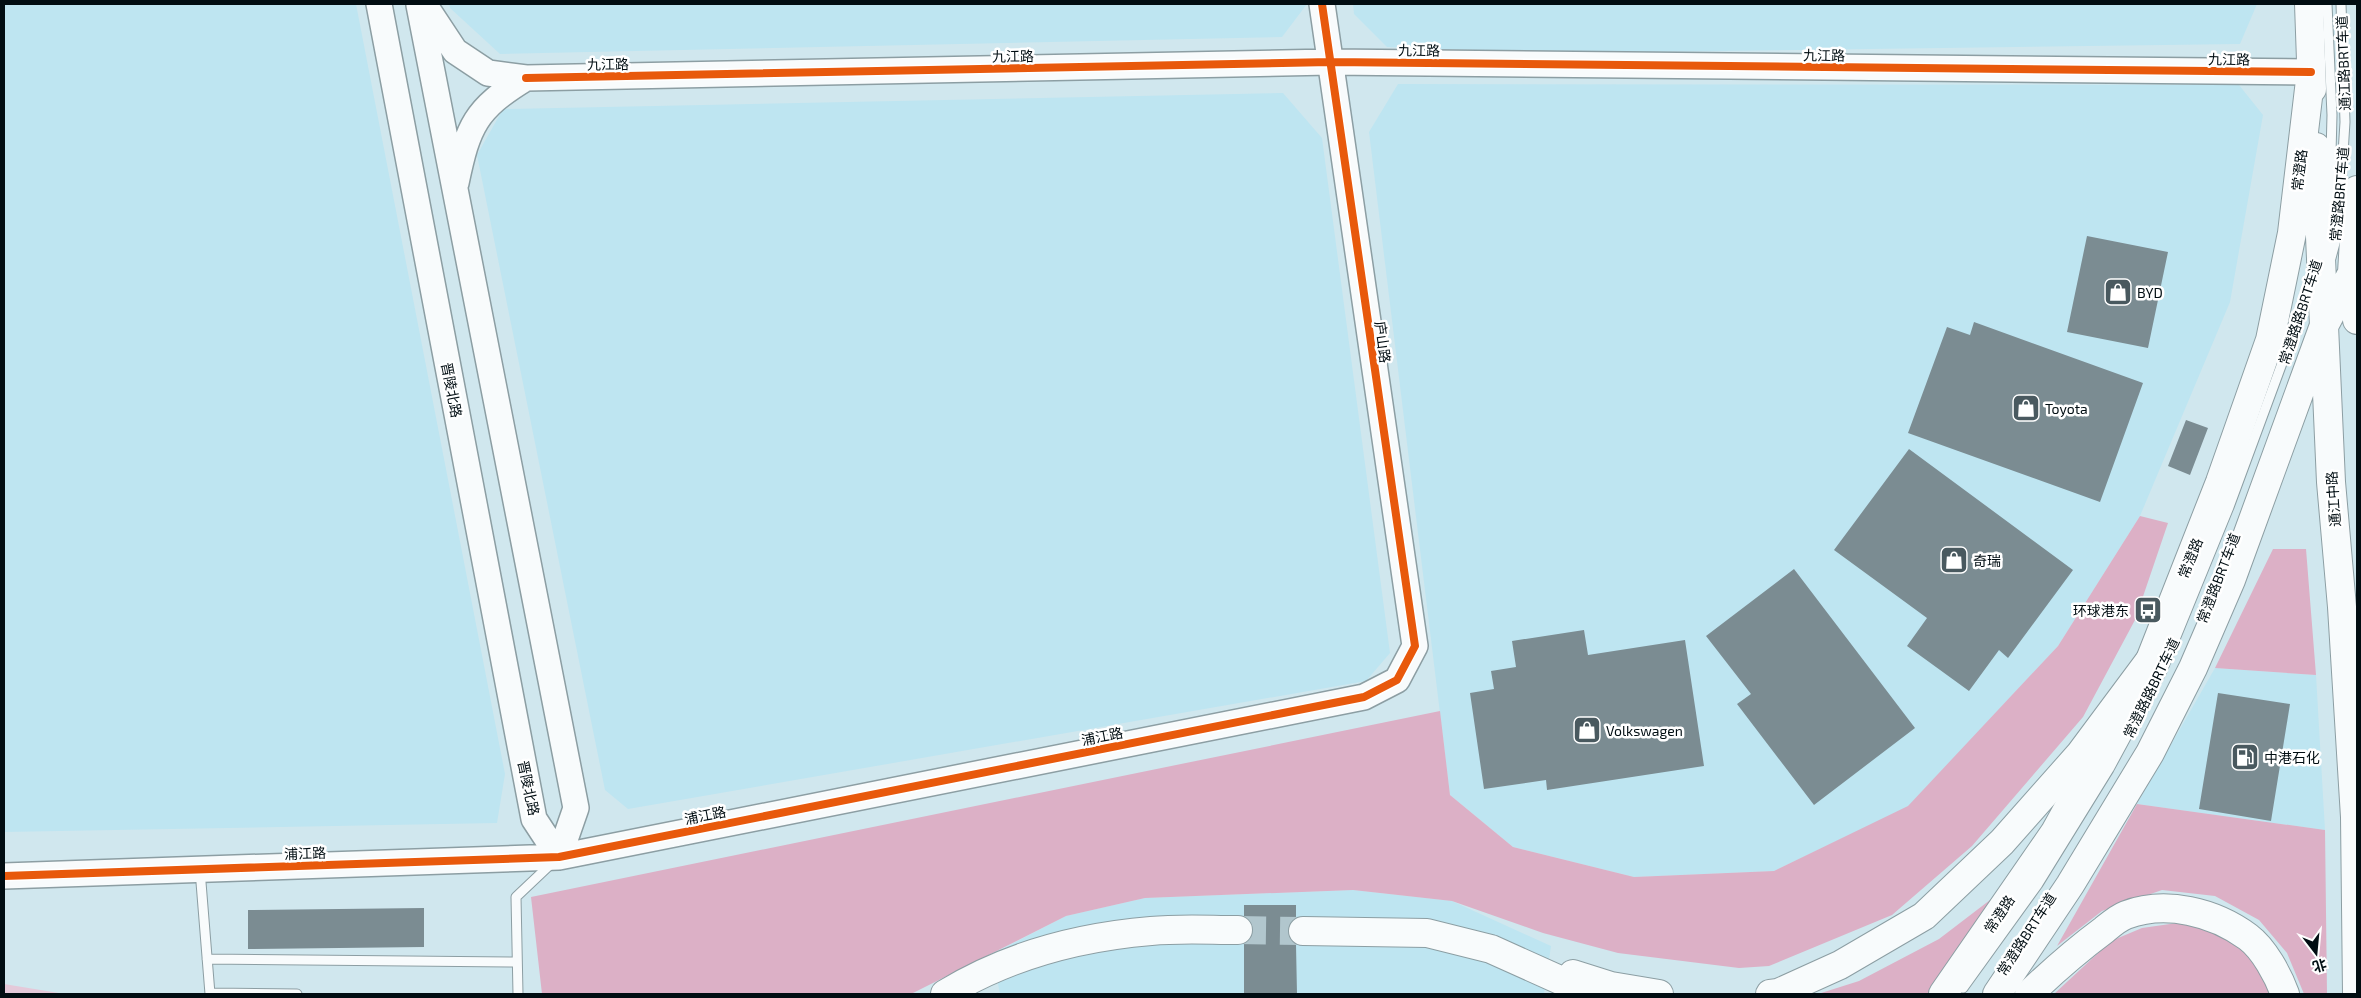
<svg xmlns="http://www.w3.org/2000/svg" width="2361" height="998" font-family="'Exo 2','Noto Sans SC',sans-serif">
	<rect width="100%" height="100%" fill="#d0e7ee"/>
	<path fill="#bee5f1" d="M4,4H356L505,774L497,823L4,832Z
		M449,4H1307L1282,37L500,54L450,8Z
		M1353,4H2257L2240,44L1567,53L1387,47L1354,14Z
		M1398,84L2239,85L2263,115L2230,302L2140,516L2058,646L1908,807L1774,871L1634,877L1513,847L1450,795L1369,132Z
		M1283,93L1322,138L1390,653L1366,681L628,809L605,790L477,155L503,109Z
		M2215,668L2316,675L2325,830L2137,804Z
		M1353,890L1452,901L1551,946L1544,994H1000L992,954L1066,916L1145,898Z"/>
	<path fill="#e4c9d9" d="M4,984L65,994H4Z"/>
	<path fill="#dcb0c6" d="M2140,516L2168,523L2135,620L2083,717L1972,846L1892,915L1769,966L1739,968L1618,953L1543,933L1452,901L1353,890L1145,898L1066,916L911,994H542L531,897L1440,711L1450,795L1513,847L1634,877L1774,871L1908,806L2058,646Z
		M2273,549H2306L2316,675L2215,668Z
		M2137,804L2325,830L2327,994H2304L2287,953L2259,920L2215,896L2162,890L2102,911L2057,946Z
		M1990,900L1996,903L1934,994H1818L1859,981L1939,939Z
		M2177,923C2228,933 2252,944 2273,994H2054L2111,941L2142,928Z"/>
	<path fill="#7b8c92" d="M2087,236L2168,252L2148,348L2067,332Z
		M1974,322L2143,383L2100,502L1908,433L1947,327L1970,335Z
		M2186,420L2208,428L2190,475L2168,466Z
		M1909,449L2073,570L2008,658L1999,650L1969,691L1907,646L1927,618L1834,550Z
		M1794,569L1915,728L1814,805L1737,704L1751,694L1706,636Z
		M1584,630L1588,655L1685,640L1704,766L1547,790L1546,780L1484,789L1470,693L1494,689L1491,671L1516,667L1512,641Z
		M2218,693L2290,704L2271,821L2199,809Z
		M1244,905H1296V917L1290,923L1287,931L1290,939L1296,945L1297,994H1244V944L1251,938L1254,930L1251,922L1244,916Z
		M424,908V947L248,949V910Z"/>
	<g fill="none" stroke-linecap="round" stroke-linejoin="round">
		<path stroke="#b1c6cd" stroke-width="28" stroke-dasharray="28 14" stroke-linecap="butt" d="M1238,930L1303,931"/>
		<g stroke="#8c9ea3" stroke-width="11">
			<path id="lane" d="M2327,4L2332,115L2330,193
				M2331,258L2338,232L2345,122L2341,4
				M200,870L210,994
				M207,959L517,962
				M1963,988L2038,884L2109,769L2162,671L2229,507L2312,282
				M210,993L297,994
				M518,994L516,897L553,862"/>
		</g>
		<g stroke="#8c9ea3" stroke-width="28">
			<path id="secondary" d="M379,4L534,819L559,857
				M424,4L455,51L488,73L526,78L1330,62L2311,72
				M419,5L576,808L559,857
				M456,183C468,126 475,109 526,78
				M4,876L559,857L1364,697L1397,680L1415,646L1322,4"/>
		</g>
		<g stroke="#8c9ea3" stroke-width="30">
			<path id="primary" d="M2309,4L2312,89
				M2316,147L2331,482L2342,607L2355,817L2357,994
				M2357,190L2352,273L2357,320
				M1943,994L2055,832L2150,660L2220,482L2270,340L2292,233L2311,72
				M1997,994L2070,885L2150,753L2193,668L2231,580L2323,328L2352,273"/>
		</g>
		<g stroke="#8c9ea3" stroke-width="30">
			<path id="highway" d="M1303,931L1427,933L1491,949L1591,994
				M1573,974L1611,986L1659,994
				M945,994C1007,956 1079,937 1151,931C1180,928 1209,930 1238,930
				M1770,994L1778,993L1840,965L1924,916L2002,842L2080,754L2150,660
				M2029,994C2053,971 2077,950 2104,930C2110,925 2118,918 2126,915C2166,900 2214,912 2248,937C2264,949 2278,975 2285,994"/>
		</g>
		<use href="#lane" stroke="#f8fbfc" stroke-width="9"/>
		<use href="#secondary" stroke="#f8fbfc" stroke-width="25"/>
		<use href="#primary" stroke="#f8fbfc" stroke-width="28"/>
		<use href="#highway" stroke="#f8fbfc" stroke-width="28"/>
		<g stroke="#fff" stroke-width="11">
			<path id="cycleway" d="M526,78L1330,62L2311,72
				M4,876L559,857L1364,697L1397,680L1415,646L1322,4"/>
		</g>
		<use href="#cycleway" stroke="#e8590c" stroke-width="8"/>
	</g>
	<defs>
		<g id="shop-square" transform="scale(1.4375)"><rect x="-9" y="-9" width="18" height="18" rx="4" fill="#49595f" stroke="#fff"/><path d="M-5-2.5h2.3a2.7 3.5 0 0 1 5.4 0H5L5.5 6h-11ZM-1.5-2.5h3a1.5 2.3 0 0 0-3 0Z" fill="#fff"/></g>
		<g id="bus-square" transform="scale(1.4375)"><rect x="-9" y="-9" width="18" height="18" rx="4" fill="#49595f" stroke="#fff"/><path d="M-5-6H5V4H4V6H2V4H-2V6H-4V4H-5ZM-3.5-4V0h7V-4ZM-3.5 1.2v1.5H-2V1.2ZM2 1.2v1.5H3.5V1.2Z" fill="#fff"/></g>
		<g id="fuel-square" transform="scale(1.4375)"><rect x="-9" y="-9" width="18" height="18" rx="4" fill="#49595f" stroke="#fff"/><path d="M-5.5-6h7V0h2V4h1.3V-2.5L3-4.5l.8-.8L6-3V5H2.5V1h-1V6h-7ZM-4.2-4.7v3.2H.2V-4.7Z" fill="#fff"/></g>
	</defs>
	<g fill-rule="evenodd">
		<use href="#shop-square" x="2118" y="292"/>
		<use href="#shop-square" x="2026" y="408"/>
		<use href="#shop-square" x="1954" y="560"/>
		<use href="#bus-square" x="2148" y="610"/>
		<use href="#shop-square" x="1587" y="730"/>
		<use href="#fuel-square" x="2245" y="757"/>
	</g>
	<g text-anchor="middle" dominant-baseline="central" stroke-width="5" stroke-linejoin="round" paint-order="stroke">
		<g font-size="14" fill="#010d12" stroke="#fff">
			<text transform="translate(1419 50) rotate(1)">九江路</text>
			<text transform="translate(1824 55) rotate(1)">九江路</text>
			<text transform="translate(1013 56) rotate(-1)">九江路</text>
			<text transform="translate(2229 59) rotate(1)">九江路</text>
			<text transform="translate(2343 63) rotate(-92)">通江路BRT车道</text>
			<text transform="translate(608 64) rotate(-1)">九江路</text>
			<text transform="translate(2299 170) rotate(-83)">常澄路</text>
			<text transform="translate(2339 194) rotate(-85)">常澄路BRT车道</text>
			<text transform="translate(2300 312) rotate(-72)">常澄路路BRT车道</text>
			<text transform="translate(1383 342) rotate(82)">庐山路</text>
			<text transform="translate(452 390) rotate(79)">晋陵北路</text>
			<text transform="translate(2333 499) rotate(-94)">通江中路</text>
			<text transform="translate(2190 558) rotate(-68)">常澄路</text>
			<text transform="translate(2218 578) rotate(-69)">常澄路BRT车道</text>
			<text transform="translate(2151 688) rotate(-64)">常澄路路BRT车道</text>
			<text transform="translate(1102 736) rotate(-11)">浦江路</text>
			<text transform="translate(529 788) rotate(78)">晋陵北路</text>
			<text transform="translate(705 815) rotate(-11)">浦江路</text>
			<text transform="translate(305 853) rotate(-2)">浦江路</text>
			<text transform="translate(1999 914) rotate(-56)">常澄路</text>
			<text transform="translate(2026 934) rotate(-57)">常澄路BRT车道</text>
		</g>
		<g font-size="14" fill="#010d12" stroke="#fff" text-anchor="start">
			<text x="2137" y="292">BYD</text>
			<text x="2045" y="408">Toyota</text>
			<text x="1973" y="560">奇瑞</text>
			<text x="2129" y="610" text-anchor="end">环球港东</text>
			<text x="1606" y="730">Volkswagen</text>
			<text x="2264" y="757">中港石化</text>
		</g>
	</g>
	<rect width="2361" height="998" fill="none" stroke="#010d12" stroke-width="10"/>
	<g transform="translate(2316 953) rotate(164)" stroke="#ffffff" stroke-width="4" paint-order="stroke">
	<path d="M0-4L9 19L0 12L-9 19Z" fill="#010d12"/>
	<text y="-8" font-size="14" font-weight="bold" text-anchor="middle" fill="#010d12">北</text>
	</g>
</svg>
